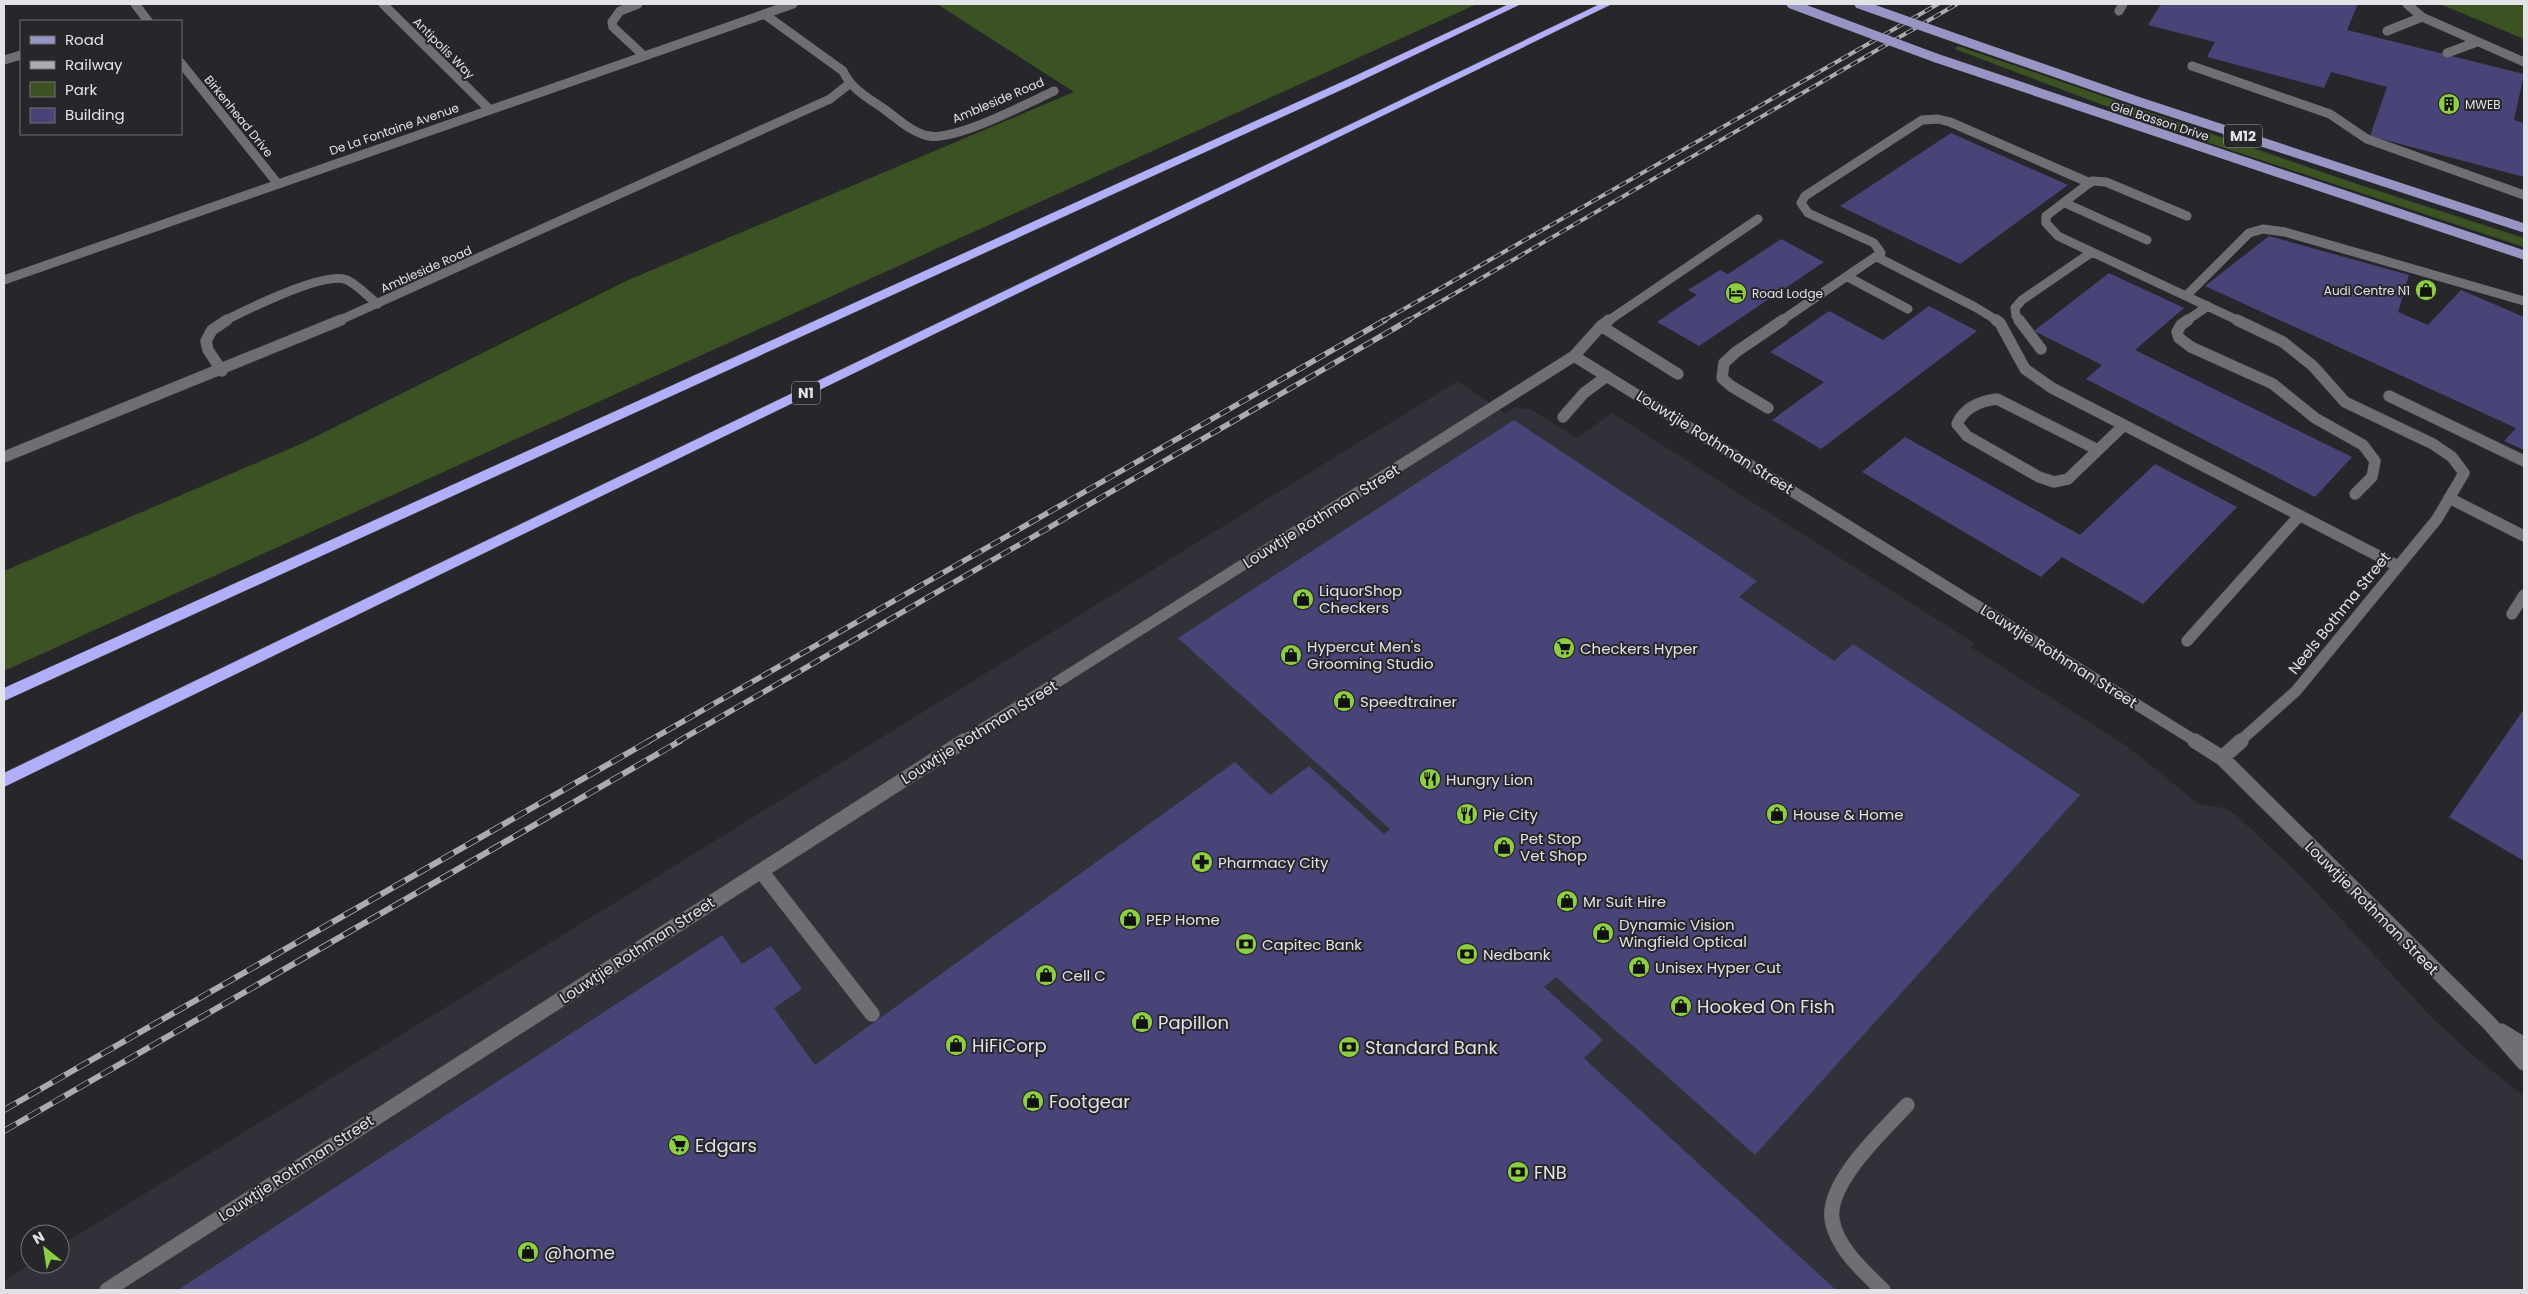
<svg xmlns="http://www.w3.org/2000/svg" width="2528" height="1294" font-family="Poppins,sans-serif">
	<rect width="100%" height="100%" fill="#26262b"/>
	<path fill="#31313a" d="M1458,381L1504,413L1515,408L1530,409L1577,438L1612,413L1974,643L1971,647L2128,747L2199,804L2224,808L2236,815L2305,880L2432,1018L2476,1058L2524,1096V1290H4V1281L26,1267L30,1264H60V1246Z"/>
	<path fill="#3b5323" d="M937,4H1477L4,671V571L303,443L626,281L1074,92Z
		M2440,4H2524V39Z
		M1958,46L2357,184L2524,238V247L2161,127L1955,49Z"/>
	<path fill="#484478" d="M2161,4H2358L2347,30L2524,74L2514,120L2524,123V177L2370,136L2387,87L2331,72L2324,88L2207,57L2215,42L2148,25Z
		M1951,133L2068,185L1960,264L1840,206Z
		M2269,236L2409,275L2398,312L2428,325L2461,290L2524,317V450L2504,441L2516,428L2205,286Z
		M1781,239L1824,262L1699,346L1657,322L1697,295L1688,290L1720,270L1728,274Z
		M2109,273L2184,308L2135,350L2352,457L2315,497L2086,379L2102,365L2034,331Z
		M1929,306L1977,331L1821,449L1772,420L1824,382L1770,352L1829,311L1883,340Z
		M1514,420L1757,581L1739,597L1834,661L1853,644L2080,795L1755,1155L1556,977L1544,987L1603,1040L1584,1058L1591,1065L1836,1290H181V1288L722,935L742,964L771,946L802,989L774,1008L815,1065L1235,762L1270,795L1309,766L1384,834L1390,829L1178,638Z
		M1905,437L2080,535L2155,464L2237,507L2143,604L2062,557L2041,577L1862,472Z
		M2524,709V861L2449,817Z"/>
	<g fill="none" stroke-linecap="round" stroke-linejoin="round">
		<g stroke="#424246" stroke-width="9">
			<path id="service-far2" d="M2407,4L2422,17L2524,62
				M2119,11L2123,4
				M2387,31L2422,17
				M2447,53L2477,42
				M2192,66L2330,114L2367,139L2524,195
				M2065,203L2147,240
				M2092,252L2058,236L2046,223V216L2092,181L2106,182L2187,216
				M1877,257L1975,307L1998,321
				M1848,277L1908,309
				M2186,296L2249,233L2263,229L2285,232L2524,301
				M1608,321L1758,219
				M1781,321L1881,253L1874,243L1808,213L1801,203L1805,196L1922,120L1938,119L1950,122L2090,183
				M2020,321L2016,316L2015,308L2022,300L2092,252L2239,321
				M2186,321L2208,306"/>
		</g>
		<g stroke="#424246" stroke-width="12">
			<path id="service-far1" d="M1996,320L2000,323L2025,369L2052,388L2398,566
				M2019,320L2041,349
				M2188,320L2181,325L2177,332L2179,338L2191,347L2273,384L2315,418L2363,445L2375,461L2372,477L2355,494
				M2237,320L2283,342L2313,366L2345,402L2433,444L2452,457L2464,473L2437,519L2296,691L2239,742
				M1601,326L1678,374
				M1574,356L2197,742
				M2389,396L2524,461
				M1768,408L1731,386L1722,378L1724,363L1736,352L1783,320
				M1563,417L1584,393L1607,376
				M2098,450L1997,399C1980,401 1964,408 1957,424L1967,436L2039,477L2054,482L2068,479L2124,425
				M2449,498L2524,536
				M2512,614L2524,595
				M2187,641L2299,516
				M962,742L1574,356L1601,326L1609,320"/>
		</g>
		<g stroke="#424246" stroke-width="16">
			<path id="service" d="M2195,741L2222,758L2490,1024L2524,1063
				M2222,758L2241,741
				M761,871L872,1014
				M2501,1031L2524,1045
				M107,1290L964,741
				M1883,1290C1863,1271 1836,1247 1832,1219C1827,1182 1884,1130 1907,1105"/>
		</g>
		<g stroke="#424246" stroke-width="9">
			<path id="minor-far1" d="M135,4L148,21
				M383,4L489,109
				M638,4L620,11L612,22L613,27L643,55
				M764,14L843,71C851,89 868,98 884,109C898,119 912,133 929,136C956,141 1028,103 1054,91
				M4,60L21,55
				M181,63L278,184
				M4,280L793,4
				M224,321C246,310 326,270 347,280C358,285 368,297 378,304
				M338,321L830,99L849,84"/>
		</g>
		<g stroke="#424246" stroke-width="12">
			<path id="minor" d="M222,371L208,350L206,341L212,330L227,320
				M4,457L341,320"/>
		</g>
		<g stroke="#424246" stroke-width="9">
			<path id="primary" d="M1964,41L2134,100L2524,228
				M1936,58L2524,255"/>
		</g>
		<g stroke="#424246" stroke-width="1">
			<path id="motorway" d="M1509,4H1521L1352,85L4,701V688L1344,81Z
				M1600,4H1612L4,787V773Z"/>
		</g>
		<use href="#service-far2" stroke="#6e6e73" stroke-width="9"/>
		<use href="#service-far1" stroke="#6e6e73" stroke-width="11"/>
		<use href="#service" stroke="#6e6e73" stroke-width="15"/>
		<use href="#minor-far1" stroke="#6e6e73" stroke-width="9"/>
		<use href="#minor" stroke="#6e6e73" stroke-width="11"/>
		<use href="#primary" stroke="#9695c3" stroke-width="9"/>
		<use href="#motorway" fill="#b1aff9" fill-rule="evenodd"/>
		<g stroke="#abacaf" stroke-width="4">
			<path id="rail-far2" d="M1383,321L1938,4
				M1407,321L1957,4"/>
		</g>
		<g stroke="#abacaf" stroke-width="5.5">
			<path id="rail-far1" d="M647,742L1385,320
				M677,742L1409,320"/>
		</g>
		<g stroke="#abacaf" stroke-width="6">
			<path id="rail" d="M4,1110L649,741
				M4,1131L680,741"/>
		</g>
		<use href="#rail-far2" stroke="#26262b" stroke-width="2.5" stroke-dasharray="8" stroke-linecap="butt"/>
		<use href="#rail-far1" stroke="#26262b" stroke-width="4" stroke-dasharray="11" stroke-linecap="butt"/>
		<use href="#rail" stroke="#26262b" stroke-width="4.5" stroke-dasharray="14" stroke-linecap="butt"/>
		<g stroke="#424246" stroke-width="9" stroke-linecap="butt">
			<path id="primary-bridge" d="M1791,4L1936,58
				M1859,4L1964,41"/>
		</g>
		<use href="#primary-bridge" stroke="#9695c3" stroke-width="9"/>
	</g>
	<defs>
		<g id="building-disc" transform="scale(1.125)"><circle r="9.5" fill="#8ece43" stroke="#26262b"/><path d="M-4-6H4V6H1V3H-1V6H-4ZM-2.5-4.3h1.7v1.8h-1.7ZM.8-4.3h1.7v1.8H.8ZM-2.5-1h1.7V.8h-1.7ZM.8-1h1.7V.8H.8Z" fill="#111"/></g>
		<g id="shop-disc" transform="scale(1.125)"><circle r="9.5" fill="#8ece43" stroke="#26262b"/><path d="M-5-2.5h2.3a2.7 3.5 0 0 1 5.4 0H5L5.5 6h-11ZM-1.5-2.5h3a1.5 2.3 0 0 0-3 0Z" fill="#111"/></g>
		<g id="hotel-disc" transform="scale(1.125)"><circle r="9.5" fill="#8ece43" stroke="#26262b"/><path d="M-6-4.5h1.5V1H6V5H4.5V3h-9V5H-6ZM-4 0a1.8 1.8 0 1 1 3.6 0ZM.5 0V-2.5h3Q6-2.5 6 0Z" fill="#111"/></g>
		<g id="supermarket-disc" transform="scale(1.125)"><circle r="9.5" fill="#8ece43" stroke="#26262b"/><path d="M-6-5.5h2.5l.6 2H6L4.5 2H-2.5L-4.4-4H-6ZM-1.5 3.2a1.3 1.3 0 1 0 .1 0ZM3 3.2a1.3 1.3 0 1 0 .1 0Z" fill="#111"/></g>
		<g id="restaurant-disc" transform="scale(1.125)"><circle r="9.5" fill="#8ece43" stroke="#26262b"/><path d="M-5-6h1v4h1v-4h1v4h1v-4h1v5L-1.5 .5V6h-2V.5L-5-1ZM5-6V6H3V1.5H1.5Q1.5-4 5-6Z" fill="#111"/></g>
		<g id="pharmacy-disc" transform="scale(1.125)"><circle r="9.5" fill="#8ece43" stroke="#26262b"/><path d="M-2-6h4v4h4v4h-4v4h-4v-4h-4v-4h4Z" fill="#111"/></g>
		<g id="bank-disc" transform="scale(1.125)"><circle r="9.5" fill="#8ece43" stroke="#26262b"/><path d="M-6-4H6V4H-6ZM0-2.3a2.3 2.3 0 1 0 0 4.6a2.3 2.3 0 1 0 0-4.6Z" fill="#111"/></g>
	</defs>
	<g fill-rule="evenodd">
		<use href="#building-disc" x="2449" y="104"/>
		<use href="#shop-disc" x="2426" y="290"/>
		<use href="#hotel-disc" x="1736" y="293"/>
		<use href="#shop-disc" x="1303" y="599"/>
		<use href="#supermarket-disc" x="1564" y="648"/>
		<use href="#shop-disc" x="1291" y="655"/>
		<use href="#shop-disc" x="1344" y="701"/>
		<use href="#restaurant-disc" x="1430" y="779"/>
		<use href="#restaurant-disc" x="1467" y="814"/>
		<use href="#shop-disc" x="1777" y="814"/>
		<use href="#shop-disc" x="1504" y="847"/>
		<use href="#pharmacy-disc" x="1202" y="862"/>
		<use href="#shop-disc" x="1567" y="901"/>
		<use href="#shop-disc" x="1130" y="919"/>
		<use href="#shop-disc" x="1603" y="933"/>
		<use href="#bank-disc" x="1246" y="944"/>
		<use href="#bank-disc" x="1467" y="954"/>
		<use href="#shop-disc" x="1639" y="967"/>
		<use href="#shop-disc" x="1046" y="975"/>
		<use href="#shop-disc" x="1681" y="1006"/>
		<use href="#shop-disc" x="1142" y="1022"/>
		<use href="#shop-disc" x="956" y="1045"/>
		<use href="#bank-disc" x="1349" y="1047"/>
		<use href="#shop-disc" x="1033" y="1101"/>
		<use href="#supermarket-disc" x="679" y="1145"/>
		<use href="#bank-disc" x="1518" y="1172"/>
		<use href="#shop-disc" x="528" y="1252"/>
	</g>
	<g text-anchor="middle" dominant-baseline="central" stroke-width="4" stroke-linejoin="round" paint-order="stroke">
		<g font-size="12" fill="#e2e3e6" stroke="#26262b">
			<text transform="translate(444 48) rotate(45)">Antipolis Way</text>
			<text transform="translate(998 100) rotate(-23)">Ambleside Road</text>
			<text transform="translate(239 116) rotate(51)">Birkenhead Drive</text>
			<text transform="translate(2160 121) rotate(18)">Giel Basson Drive</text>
			<text transform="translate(394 129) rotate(-19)">De La Fontaine Avenue</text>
			<text transform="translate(426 269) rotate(-24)">Ambleside Road</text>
		</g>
		<g font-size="12" fill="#e2e3e6" stroke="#26262b" text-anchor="start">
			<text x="2465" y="104">MWEB</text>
			<text x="2410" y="290" text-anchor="end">Audi Centre N1</text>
			<text x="1752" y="293">Road Lodge</text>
		</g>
		<g fill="#26262b" stroke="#aaaaae" stroke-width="1">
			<rect x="2224" y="124.5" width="38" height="23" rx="4"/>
			<rect x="792" y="381.5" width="28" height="23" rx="4"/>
		</g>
		<g font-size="14" font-weight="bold" fill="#e2e3e6">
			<text x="2243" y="136">M12</text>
			<text x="806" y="393">N1</text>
		</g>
		<g font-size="15" fill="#e2e3e6" stroke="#26262b">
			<text transform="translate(1715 442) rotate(32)">Louwtjie Rothman Street</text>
			<text transform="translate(1321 516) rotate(-32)">Louwtjie Rothman Street</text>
			<text transform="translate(2339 613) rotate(-51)">Neels Bothma Street</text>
			<text transform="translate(2059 656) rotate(32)">Louwtjie Rothman Street</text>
			<text transform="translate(979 732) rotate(-32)">Louwtjie Rothman Street</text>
			<text transform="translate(2372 908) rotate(45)">Louwtjie Rothman Street</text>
			<text transform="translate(637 950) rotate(-33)">Louwtjie Rothman Street</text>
			<text transform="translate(296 1168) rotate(-33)">Louwtjie Rothman Street</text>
		</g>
		<g font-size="15" fill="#e2e3e6" stroke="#26262b" text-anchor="start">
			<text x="1319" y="590">LiquorShop<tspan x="1319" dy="17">Checkers</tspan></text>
			<text x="1307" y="646">Hypercut Men's<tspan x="1307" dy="17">Grooming Studio</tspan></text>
			<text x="1580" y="648">Checkers Hyper</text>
			<text x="1360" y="701">Speedtrainer</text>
			<text x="1446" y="779">Hungry Lion</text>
			<text x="1483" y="814">Pie City</text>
			<text x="1793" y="814">House &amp; Home</text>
			<text x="1520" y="838">Pet Stop<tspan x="1520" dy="17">Vet Shop</tspan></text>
			<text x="1218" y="862">Pharmacy City</text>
			<text x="1583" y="901">Mr Suit Hire</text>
			<text x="1146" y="919">PEP Home</text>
			<text x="1619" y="924">Dynamic Vision<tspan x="1619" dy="17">Wingfield Optical</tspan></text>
			<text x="1262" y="944">Capitec Bank</text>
			<text x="1483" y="954">Nedbank</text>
			<text x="1655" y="967">Unisex Hyper Cut</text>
			<text x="1062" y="975">Cell C</text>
		</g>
		<g font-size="18" fill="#e2e3e6" stroke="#26262b" text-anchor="start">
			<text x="1697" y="1006">Hooked On Fish</text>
			<text x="1158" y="1022">Papillon</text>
			<text x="972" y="1045">HiFiCorp</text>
			<text x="1365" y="1047">Standard Bank</text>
			<text x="1049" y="1101">Footgear</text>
			<text x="695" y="1145">Edgars</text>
			<text x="1534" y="1172">FNB</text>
			<text x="544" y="1252">@home</text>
		</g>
	</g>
	<rect width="2528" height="1294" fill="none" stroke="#e2e3e6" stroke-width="10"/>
	<rect x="20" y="20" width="162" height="115" fill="#26262b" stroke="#717276"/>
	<rect x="30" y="36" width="25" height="8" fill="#9695c3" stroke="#717276"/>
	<text x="65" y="45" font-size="15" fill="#e2e3e6">Road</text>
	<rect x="30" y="61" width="25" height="8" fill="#abacaf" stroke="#717276"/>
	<text x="65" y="70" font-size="15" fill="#e2e3e6">Railway</text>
	<rect x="30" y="82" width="25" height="15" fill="#3b5323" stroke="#717276"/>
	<text x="65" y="95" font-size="15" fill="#e2e3e6">Park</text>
	<rect x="30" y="108" width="25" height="15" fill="#484478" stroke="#717276"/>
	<text x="65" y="120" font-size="15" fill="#e2e3e6">Building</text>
	<g transform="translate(45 1249) rotate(330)"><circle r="24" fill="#26262b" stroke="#717276"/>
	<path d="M0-4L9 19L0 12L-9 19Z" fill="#8ece43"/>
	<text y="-8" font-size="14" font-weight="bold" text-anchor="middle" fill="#e2e3e6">N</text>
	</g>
</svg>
